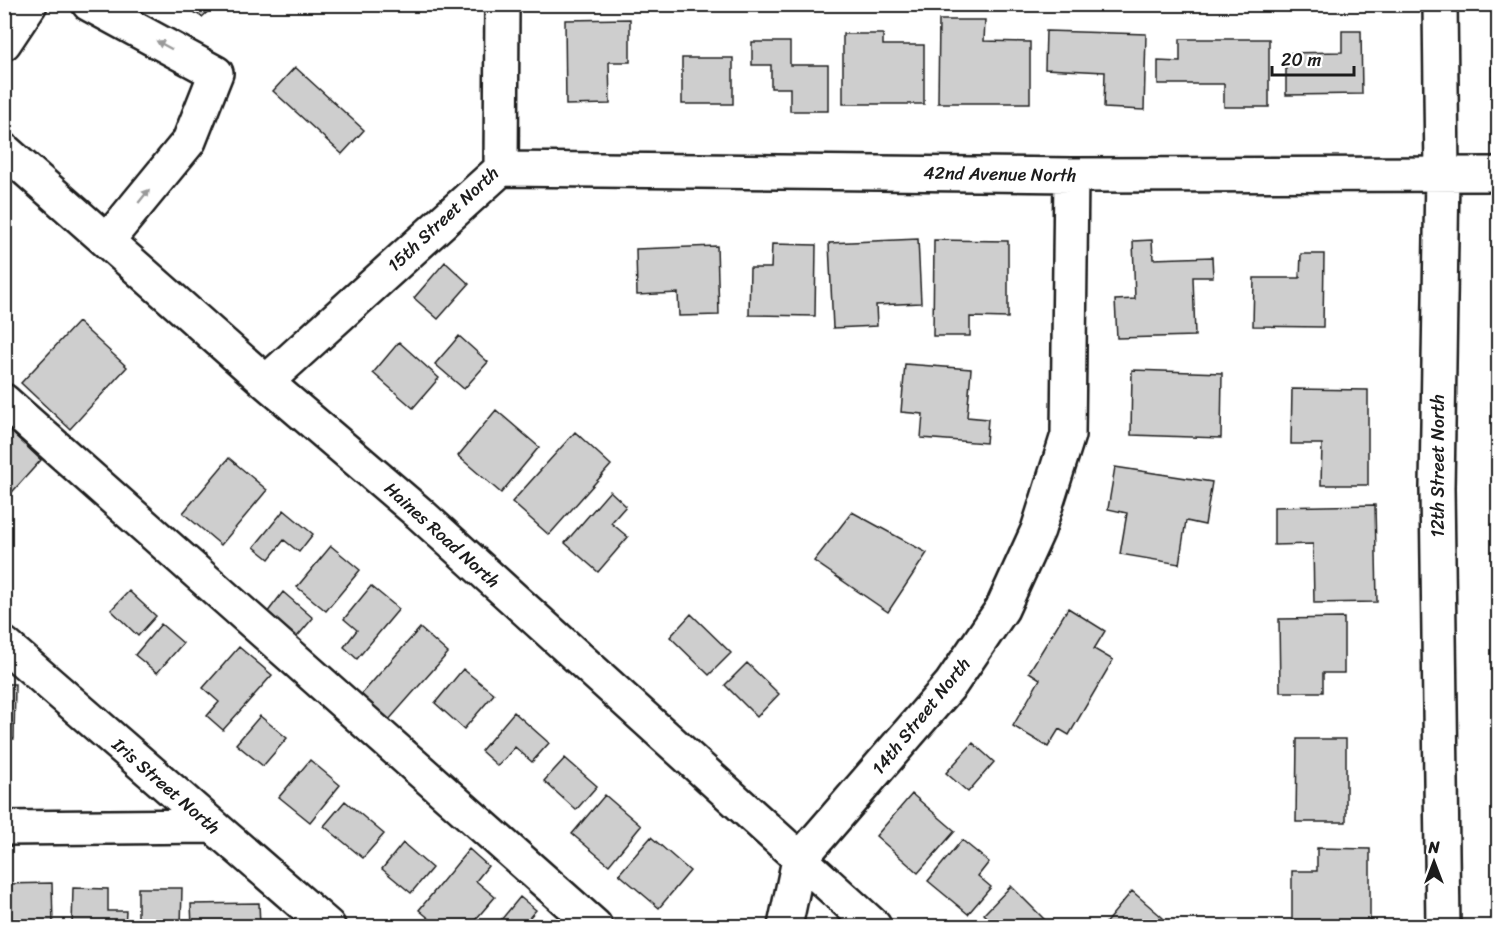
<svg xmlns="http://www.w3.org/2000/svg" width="1503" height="931" font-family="Sriracha,sans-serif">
	<rect width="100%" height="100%" fill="#fff"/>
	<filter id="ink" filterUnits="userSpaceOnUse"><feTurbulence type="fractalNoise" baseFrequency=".0167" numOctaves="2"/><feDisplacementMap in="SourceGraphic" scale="12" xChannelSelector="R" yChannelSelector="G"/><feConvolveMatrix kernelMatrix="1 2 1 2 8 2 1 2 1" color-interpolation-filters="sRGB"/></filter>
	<g filter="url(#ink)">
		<path fill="#cecece" stroke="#1c1c1c" stroke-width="1.5" d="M181,4H216L202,17Z
			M630,19V62H609L610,104L566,105L565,20Z
			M939,20H985L984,41L1030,42V103H938Z
			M1046,31L1146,34L1144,110L1104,108L1105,72L1045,69Z
			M1342,31H1361L1362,94L1286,95V53L1342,52Z
			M843,34H883V45H924V104H843Z
			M1180,39H1269V107H1224V84H1158V61L1180,62Z
			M752,42H790V65H828V111H790V88H771V65H752Z
			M682,58H733V104H682Z
			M1492,64H1498V101H1492Z
			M295,67L364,130L342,154L273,91Z
			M918,239L921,303L876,305L877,326L833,328L829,243Z
			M934,240L1008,241V318L970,317V336H933Z
			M1152,240L1153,259L1212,257L1213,277H1193L1195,336L1117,338L1115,300L1135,299L1133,241Z
			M772,244L816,245L815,316L749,315L750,268H771Z
			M717,246L719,315L679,316L678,293L637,295L636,249Z
			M1301,254H1324L1323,327L1253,326L1254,278H1300Z
			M445,262L469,284L438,319L414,298Z
			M78,322L127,367L70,429L21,383Z
			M459,336L488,362L464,389L435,364Z
			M399,342L439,378L413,408L373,373Z
			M905,364L971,369L967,417L988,419L986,443L921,438L923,414L901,412Z
			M1132,370L1222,373L1221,438L1131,435Z
			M1292,389L1368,390V485H1321L1322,444H1291Z
			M496,410L539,447L501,493L458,456Z
			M4,425L41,460L4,501Z
			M575,432L611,465L549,535L512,502Z
			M229,458L267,490L221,545L183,513Z
			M1115,467L1212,482L1205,525L1186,521L1179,564L1120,554L1127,513L1108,509Z
			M610,491L626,506L611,523L628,537L598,572L565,543Z
			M1375,505L1377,602L1314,603L1313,544L1274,545V507Z
			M284,510L313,534L299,552L284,540L269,559L254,547Z
			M852,512L927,553L888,612L814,561Z
			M331,546L360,570L326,611L297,587Z
			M371,586L399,609L357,659L344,647L357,630L344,619Z
			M129,591L156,616L138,636L111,610Z
			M283,592L313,618L296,638L267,613Z
			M1068,608L1105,631L1094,649L1113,660L1069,735L1059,729L1048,747L1013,726L1040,679L1029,672Z
			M691,614L731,653L709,675L670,637Z
			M1344,618V673H1323V692H1280L1279,619Z
			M161,624L183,643L157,673L135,655Z
			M420,628L448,653L387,722L359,697Z
			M239,647L272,675L223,730L207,716L219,702L203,688Z
			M747,663L779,694L757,717L725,685Z
			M463,669L494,694L464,729L435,703Z
			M4,684H15L14,739H4Z
			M514,712L549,743L532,762L515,747L498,766L481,751Z
			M260,716L287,738L263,766L236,744Z
			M1297,739H1346V822H1296Z
			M973,743L994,762L968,792L946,773Z
			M565,758L597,786L576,810L544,781Z
			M310,760L340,785L310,822L279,797Z
			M912,794L955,831L918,873L876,836Z
			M605,795L641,826L609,865L572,834Z
			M345,801L384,834L363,858L324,826Z
			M651,837L690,871L659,908L619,874Z
			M962,840L989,862L978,876L991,887L968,914L928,881Z
			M403,843L432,868L411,893L382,869Z
			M1317,848L1370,849V921L1292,920V871H1317Z
			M469,849L488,866L476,881L495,897L470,926H438L419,910Z
			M52,883L53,926H4V884Z
			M1011,886L1050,925L1049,926H996L984,914Z
			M73,888L108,889V911H126L125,926H72Z
			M138,888H182L181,926H138Z
			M1132,891L1162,917L1154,926H1103Z
			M520,897L536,910L522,926H496Z
			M259,903L260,926H192L191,904Z"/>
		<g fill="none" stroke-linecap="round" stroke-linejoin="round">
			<g stroke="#1c1c1c" stroke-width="38">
				<path id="minor" d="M89,4L216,73L189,141L107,241
					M1440,4L1442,174L1437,488L1443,926
					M4,43L30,4
					M4,150L266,382L419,513L874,926
					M501,169L1071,175L1498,174
					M266,382L501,169L502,4
					M4,401L595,926
					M4,644L328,926
					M4,828L212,826
					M785,926L799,860L951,684L1002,609L1038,530L1068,435L1071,175"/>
			</g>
			<use href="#minor" stroke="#fff" stroke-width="33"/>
		</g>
		<defs><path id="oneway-solid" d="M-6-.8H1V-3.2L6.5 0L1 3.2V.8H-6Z" transform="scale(1.5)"/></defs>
		<g fill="#999">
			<use href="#oneway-solid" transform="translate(164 45) rotate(-152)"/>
			<use href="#oneway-solid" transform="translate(144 196) rotate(-51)"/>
		</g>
	</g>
	<g text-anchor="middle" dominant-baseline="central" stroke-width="6" stroke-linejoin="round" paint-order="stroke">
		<g font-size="18" fill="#1c1c1c" stroke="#fff">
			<text transform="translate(1000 174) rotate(1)">42nd Avenue North</text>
			<text transform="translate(443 219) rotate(-43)">15th Street North</text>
			<text transform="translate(1438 466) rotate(-90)">12th Street North</text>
			<text transform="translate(442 535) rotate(42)">Haines Road North</text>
			<text transform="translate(921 716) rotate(-51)">14th Street North</text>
			<text transform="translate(166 786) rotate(41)">Iris Street North</text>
		</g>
	</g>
	<rect width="1503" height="931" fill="none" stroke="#fff" stroke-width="24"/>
	<rect x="12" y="12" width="1479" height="907" fill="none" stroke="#1c1c1c" stroke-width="2" filter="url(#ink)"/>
	<g transform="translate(1434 862)" stroke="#ffffff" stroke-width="4.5" paint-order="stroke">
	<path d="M0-4.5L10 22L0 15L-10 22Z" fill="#1c1c1c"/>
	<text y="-9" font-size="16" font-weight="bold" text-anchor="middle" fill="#1c1c1c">N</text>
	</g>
	<path d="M1272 66v9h82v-9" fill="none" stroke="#1c1c1c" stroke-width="3"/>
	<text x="1281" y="66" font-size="18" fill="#1c1c1c" stroke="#ffffff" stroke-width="4.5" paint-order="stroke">20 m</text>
</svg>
